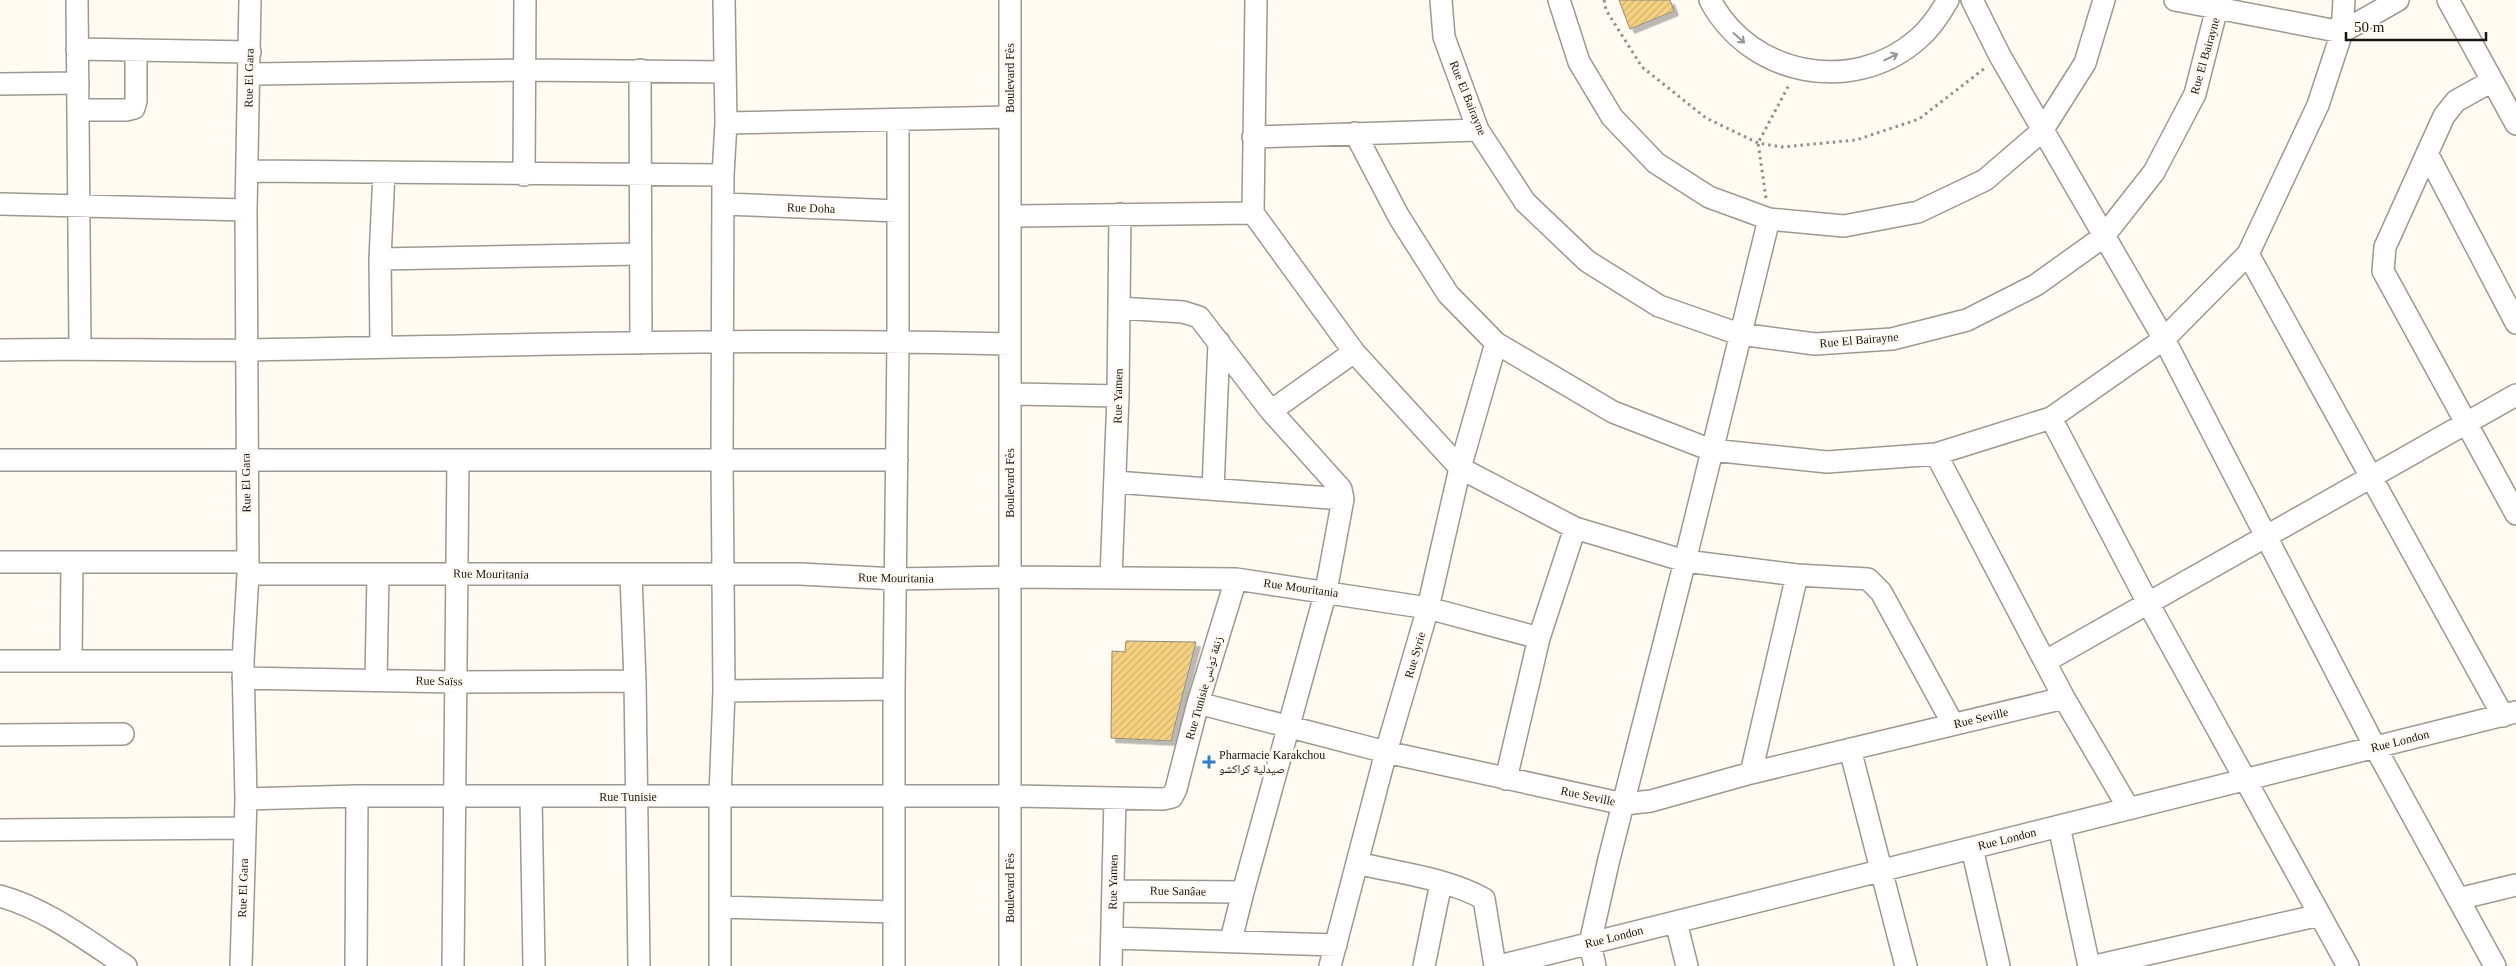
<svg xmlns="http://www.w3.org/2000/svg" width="2516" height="966" font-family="'Times New Roman','Noto Naskh Arabic',serif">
	<defs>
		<pattern id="building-hatch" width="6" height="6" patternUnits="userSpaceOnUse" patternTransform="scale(1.25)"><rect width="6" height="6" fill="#f5d180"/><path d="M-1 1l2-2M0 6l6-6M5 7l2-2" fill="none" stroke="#d1b36e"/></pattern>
		<filter id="shadow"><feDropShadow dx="4.5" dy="4.5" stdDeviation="0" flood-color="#0004"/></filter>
	</defs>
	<rect width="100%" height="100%" fill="#fffbf3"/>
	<path fill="url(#building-hatch)" stroke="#8e8a81" filter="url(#shadow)" d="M1619,0H1670L1674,11L1630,29Z
		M1126,641L1196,642L1171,741L1111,738L1112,651L1125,652Z"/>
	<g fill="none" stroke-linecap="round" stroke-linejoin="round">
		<g stroke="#9d9990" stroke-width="24">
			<path id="street" d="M77,0L80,348
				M1256,0L1253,213L1354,352L1460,468L1575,528L1685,561L1797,575L1868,579L1881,592L1953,724
				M1441,0L1444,37L1478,130L1525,202L1587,261L1659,306L1739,334L1815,344L1892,339L1967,320L2036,285L2103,237L2154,172L2195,94L2219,0
				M1559,0L1579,62L1612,117L1656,163L1709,197L1769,219L1844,226L1918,212L1985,180L2042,131L2085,63L2104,0
				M1710,0C1750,76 1853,96 1918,39C1931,28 1940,14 1948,0
				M1972,0L2000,56L2164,339L2375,747L2495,966
				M2175,0L2342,32L2398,0
				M2448,0L2516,124
				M77,49L250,52
				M640,70L641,343
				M249,74L525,70L725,72
				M2492,81L2456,101L2444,116L2385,247L2383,271L2516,514
				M0,84L78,83
				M79,110H126L134,108L136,101V50
				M726,123L1010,117
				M1355,133L1399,217L1448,294L1496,343L1613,412L1711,450L1827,462L1936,454L2051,418L2164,339L2248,254L2318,105L2342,32L2344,0
				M1253,137L1478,130
				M2427,153L2516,323
				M248,171L723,175
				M524,175L525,0
				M0,204L246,210
				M724,204L898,211
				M1010,216L1253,213
				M2248,254L2503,716
				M380,259L639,254
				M1119,308L1183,312L1199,317L1271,411L1341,489L1343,499L1326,591L1243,892L1231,940
				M381,346L380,259L384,172
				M0,350C83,348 166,351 249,350C502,346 756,337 1010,344
				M1010,394L1118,396
				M1271,411L1354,352
				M2051,418L2148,603L2348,966
				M1936,454L2064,698L2129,809
				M0,460H897
				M1115,482L1343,499
				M1213,489L1219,342
				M0,562H247
				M248,574H800L896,579L1010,577L1236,579L1428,608L1539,638
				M631,575L635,681L639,966
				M1111,578L1118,396L1120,214
				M0,661H243
				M71,661L72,562
				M2046,661L2516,395
				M243,678L456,682L635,681
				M376,680L378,574
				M724,691L894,689
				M1198,703L1386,752L1624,804L1651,801L1751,773L2064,698
				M0,735L123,734
				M1850,749L1906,966
				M1751,773L1797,575
				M1506,779L1539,638L1575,528
				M531,797L534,966
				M246,799L357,796H1010L1163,799L1172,797L1176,789L1198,703L1236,579
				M2059,826L2089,966
				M0,830L245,828
				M1972,848L1999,966
				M1357,863C1398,873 1447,878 1484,899L1495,966
				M1113,891L1243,892
				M0,896C47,909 86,940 126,966
				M2458,899L2516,885
				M720,907L894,912
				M1676,922L1687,966
				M1112,938L1336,945
				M241,966L246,799L243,661L248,574L246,210L250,0
				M356,966L357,796
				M453,966L458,460
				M720,966V797L724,691L722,460L723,175L726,123L724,0
				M894,966V689L898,341V120
				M1010,966V0
				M1111,966L1115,798
				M1330,966L1386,752L1428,608L1460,468L1496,343
				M1424,966L1441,883
				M1499,966L2516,712
				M1595,966L1590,943L1609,859L1685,561L1769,219
				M2095,966L2320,915"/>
		</g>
		<path stroke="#93908a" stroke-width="3" stroke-dasharray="2.5 4" stroke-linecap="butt" d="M1604,0L1606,10L1642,67L1706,118L1758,143L1782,147L1856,140L1919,119L1985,68
			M1766,198L1758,143L1789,85"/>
		<use href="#street" stroke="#fff" stroke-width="21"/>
	</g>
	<defs><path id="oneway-shaft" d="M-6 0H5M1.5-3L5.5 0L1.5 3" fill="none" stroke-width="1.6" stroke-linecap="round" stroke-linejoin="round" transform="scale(1.25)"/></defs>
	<g stroke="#979695">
		<use href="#oneway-shaft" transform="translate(1739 38) rotate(41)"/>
		<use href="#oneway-shaft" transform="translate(1891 57) rotate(-26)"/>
	</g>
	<path fill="#2b80ce" stroke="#fffbf3" stroke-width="2" d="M1206.5 754.5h5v5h5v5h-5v5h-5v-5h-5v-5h5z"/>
	<g text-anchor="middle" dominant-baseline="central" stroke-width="5" stroke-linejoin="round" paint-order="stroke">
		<g font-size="12" fill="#181613" stroke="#fffbf3">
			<text transform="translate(2205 56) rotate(-74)">Rue El Bairayne</text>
			<text transform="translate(249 78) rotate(-89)">Rue El Gara</text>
			<text transform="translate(1010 78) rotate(-90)">Boulevard Fès</text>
			<text transform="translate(1468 98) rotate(68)">Rue El Bairayne</text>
			<text transform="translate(811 208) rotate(2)">Rue Doha</text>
			<text transform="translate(1859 340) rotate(-5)">Rue El Bairayne</text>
			<text transform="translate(1118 396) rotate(-89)">Rue Yamen</text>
			<text transform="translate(246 483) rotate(-91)">Rue El Gara</text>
			<text transform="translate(1010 483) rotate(-90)">Boulevard Fès</text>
			<text transform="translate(491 574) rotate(1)">Rue Mouritania</text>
			<text transform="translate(896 578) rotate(1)">Rue Mouritania</text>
			<text transform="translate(1301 588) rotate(8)">Rue Mouritania</text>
			<text transform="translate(1415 655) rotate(-74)">Rue Syrie</text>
			<text transform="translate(439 681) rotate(1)">Rue Saïss</text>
			<text transform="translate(1204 688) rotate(-74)">Rue Tunisie زنقة تونس</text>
			<text transform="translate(1981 718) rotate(-13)">Rue Seville</text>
			<text transform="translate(2400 741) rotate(-14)">Rue London</text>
			<text transform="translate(1588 796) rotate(12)">Rue Seville</text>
			<text x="628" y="797">Rue Tunisie</text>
			<text transform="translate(2007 839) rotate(-14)">Rue London</text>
			<text transform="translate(1113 882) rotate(-89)">Rue Yamen</text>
			<text transform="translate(243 888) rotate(-88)">Rue El Gara</text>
			<text transform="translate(1010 888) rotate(-90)">Boulevard Fès</text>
			<text transform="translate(1178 891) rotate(1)">Rue Sanâae</text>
			<text transform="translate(1614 937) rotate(-14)">Rue London</text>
		</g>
		<g font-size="12" fill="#181613" stroke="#fffbf3" text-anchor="start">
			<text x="1219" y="755">Pharmacie Karakchou<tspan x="1219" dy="14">صيدلية كراكشو</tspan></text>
		</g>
	</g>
	<path d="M2346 32v8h140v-8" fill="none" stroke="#181613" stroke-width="2.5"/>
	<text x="2354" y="32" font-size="15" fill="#181613" stroke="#fffbf3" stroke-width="4" paint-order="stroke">50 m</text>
</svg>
